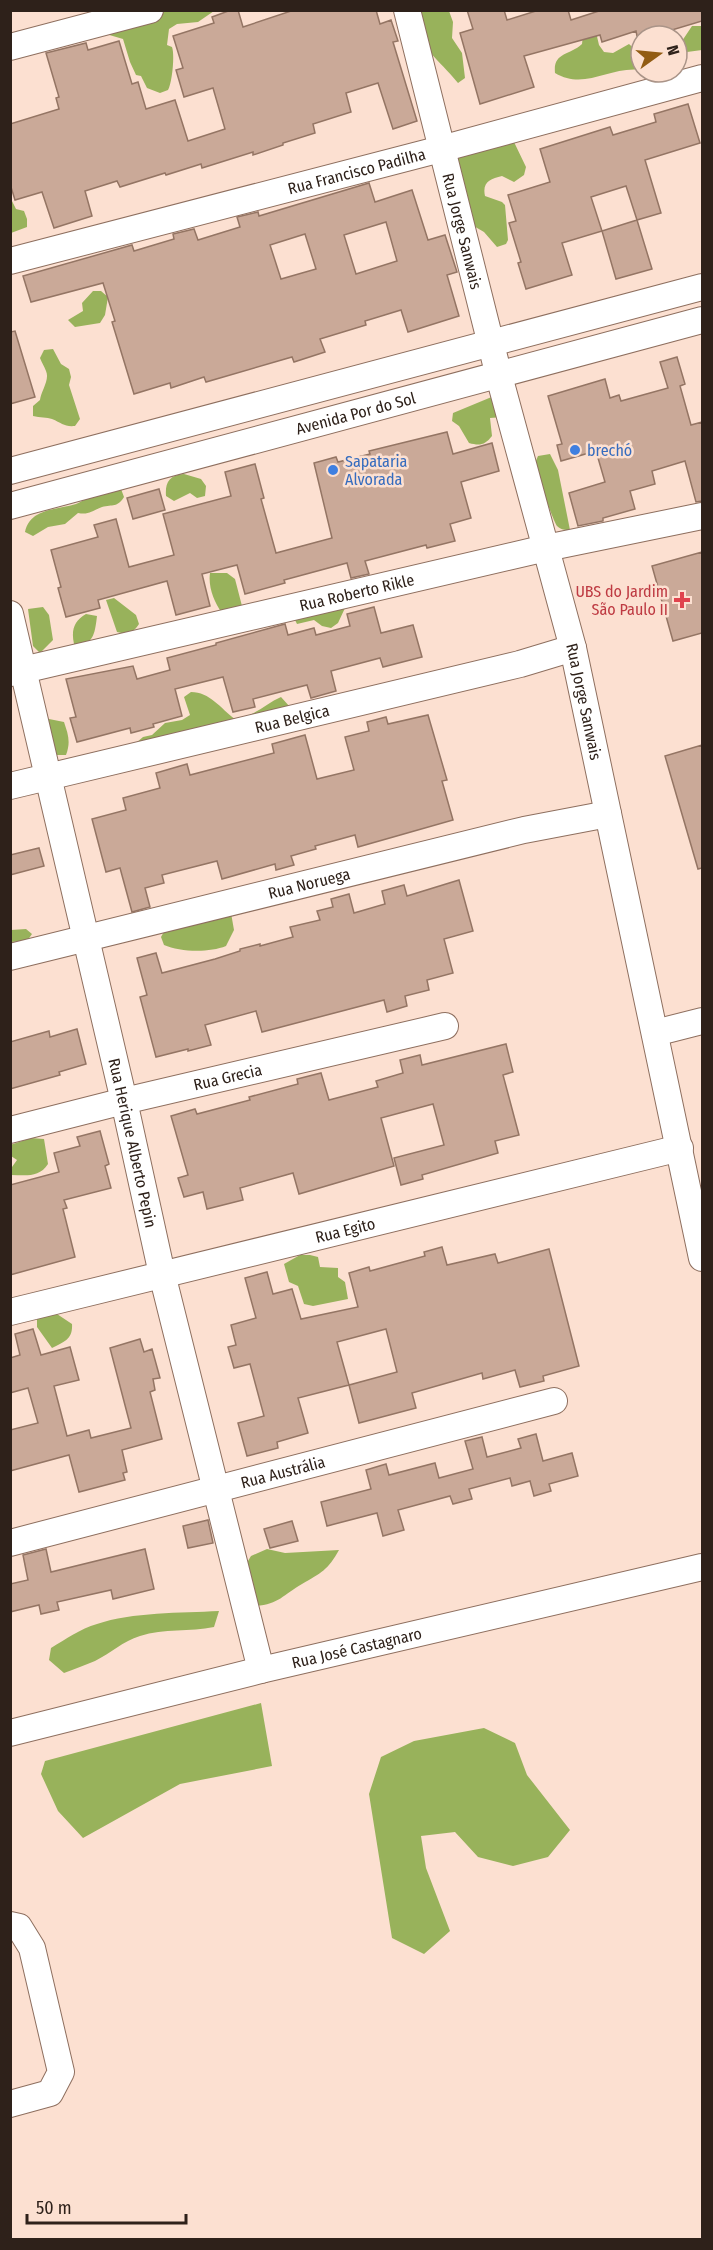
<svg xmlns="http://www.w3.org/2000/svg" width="713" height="2250" font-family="'Fira Sans Condensed',sans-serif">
	<rect width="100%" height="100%" fill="#fce0d1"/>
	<path fill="#98b25b" d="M165,11H214L198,22L177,24L169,29L167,45L172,47C175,55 172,83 168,90L160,93L147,88L141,76L136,75L130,62L123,39L106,34Z
		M421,11H449L453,22L452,38L462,53L465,78L458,83C436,55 418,52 421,11Z
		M692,26H702V50L687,52L677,60V42L682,41Z
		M595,28L599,45L604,52L613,53L629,44L641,55V70C609,66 585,91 555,73C553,52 569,56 582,44L583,35Z
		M514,142L526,167L524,175L514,182L502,176C490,179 482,182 485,196L502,202L505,205L508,240L506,244L497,247L484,232L472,225L449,154Z
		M10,197L16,209L24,211L27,219V227L11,233Z
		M93,291H101L108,297L105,315L100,323L75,327L68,320L83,311L82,303Z
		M53,349L61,364L69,369L71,377L69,385L80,419L75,426C64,427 62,423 52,419C47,417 40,418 33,416V406L40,400C41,391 50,380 46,371C44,366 42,363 40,358L44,350Z
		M494,396L503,417L490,418L492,436C485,445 480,446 469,443L459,426L452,421L453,413Z
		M550,454L558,470L570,530C565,530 561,530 557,526C554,523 535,470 535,465C535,463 537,458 538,456Z
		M184,474L201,479L206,486L205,496L197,498L190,493L174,501L166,496C165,483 169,475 184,474Z
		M121,489L124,497C117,508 113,504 102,507C92,511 89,515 78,513L65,524L48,527L33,536L25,532C30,508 57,510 76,504C82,502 87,497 93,496C103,494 111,493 121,489Z
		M210,573H227L235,579L242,606L222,613C214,602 208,587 210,573Z
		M114,598L136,615L139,624C133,633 128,635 117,632L106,600Z
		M43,607L49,615L53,640L40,653L33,646L28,609Z
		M345,608L338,623L331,628L322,626L314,620L297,624L293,616Z
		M86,614L97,616C95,632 94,647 74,644C71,630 74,621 86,614Z
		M191,692C210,692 220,708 235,719C254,717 265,704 281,697L290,707L136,743L143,737L152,735L165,723L182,720L190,715L184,697Z
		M49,719L64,722C68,734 71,742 66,755H57L48,751L43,722Z
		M231,913L234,930L226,946C209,953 180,952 164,945L161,937L166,928Z
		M26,929L32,934L27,941L11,942V930Z
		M31,1138L44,1139L48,1164C39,1178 26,1175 11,1175L12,1167L17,1160L11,1156L10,1145Z
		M300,1255H310L318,1257L320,1267L338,1268V1277L345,1282L348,1299L313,1306L304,1304L298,1286L289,1282L284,1264Z
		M54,1312L72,1324C73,1339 64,1342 52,1348L37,1327V1318Z
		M267,1549L285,1553L339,1550C328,1570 321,1573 302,1584C283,1595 279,1604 256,1606L242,1571L251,1556Z
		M219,1611L214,1627C190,1632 164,1628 140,1636C123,1641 111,1653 95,1661C85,1665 75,1669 64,1673L49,1660L51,1648C66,1639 80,1629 97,1624C132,1612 181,1613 219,1611Z
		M261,1703L272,1766L180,1784L83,1838L58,1811L41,1774L45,1761Z
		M484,1728L515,1743L527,1775L570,1830L548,1857L513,1866L478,1857L455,1832L421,1836L426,1868L450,1931L424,1954L392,1938L369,1794L381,1757L414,1741Z"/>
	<path fill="#caa998" stroke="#947564" stroke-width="1.5" fill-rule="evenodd" d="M231,10H238L243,27L294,10H376L380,24L391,20L398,41L393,42L417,121L393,129L378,83L346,93L351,112L313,124L315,133L283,143V145L253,155V152L202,168L201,164L166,175L165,173L120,187L117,181L85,191L92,216L54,228L42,192L15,200L10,184V124L59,109L56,98L59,97L46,53L86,43L88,50L119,41L132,84L138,82L146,109L175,100L188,141L225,129L213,88L184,97L176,70L183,68L173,36L214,23L212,17Z
		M467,10H504L507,20L539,10H568L571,20L602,10H702V21L652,36H637L636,31L602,42L600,35L524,56L534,87L480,104L460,33L473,29Z
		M688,104L700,143L645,160L661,213L637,220L626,186L591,197L602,231L562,243L572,275L526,289L518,263L521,262L509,223L516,221L508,195L550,182L540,149L610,127L613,135L656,122L654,114Z
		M369,183L375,202L412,190L428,240L445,235L457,272L447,275L459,316L408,332L401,310L365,321L366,325L320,339L325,352L294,362L292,357L206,382L204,377L171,388L170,383L134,394L112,322L115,321L103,283L31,302L23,276L132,245L134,251L174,239L173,234L194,229L198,240L240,227L237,217L258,212L259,216ZM386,222L397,261L356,274L344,235ZM305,234L316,269L281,279L270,245Z
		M637,220L652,269L616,279L602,231Z
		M15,331L35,397L10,404V332Z
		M677,357L685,384L680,386L691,425L702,422V501L696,502L685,461L652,471L655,484L630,491L635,509L603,518V521L578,526L569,493L605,482L596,451L561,461L557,445L562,444L548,396L605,379L610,398L619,395L621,401L668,388L660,362Z
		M447,432L453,454L492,443L499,471L461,482L471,518L450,524L455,541L427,548L426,545L365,561L369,574L351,578L347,563L284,580L285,583L245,594L237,565L202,574L210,606L176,615L167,581L98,600L100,608L66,617L58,588L61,587L51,550L98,537L94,525L116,519L129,567L174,555L163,514L231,496L225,472L255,464L264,498L261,499L276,553L332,538L314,463L336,457L338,462L370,454L369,451Z
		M159,489L165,510L133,519L127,498Z
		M702,552V633L673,641L652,566Z
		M374,607L381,633L413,625L422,657L383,667L380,658L331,671L336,691L311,698L307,685L253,699L255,707L233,712L223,677L175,689L182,716L153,724L154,727L131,733L130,728L77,742L70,718L76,717L66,679L133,666L137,679L170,670L167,658L216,645V643L285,624L288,635L314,628L316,635L350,626L347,614Z
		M428,715L447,780L442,781L453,820L358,847L355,835L315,846L316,849L291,856L294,865L276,870L275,864L222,879L217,861L162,875L164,883L145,888L150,907L132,912L120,868L106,872L92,819L126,810L123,798L160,788L156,773L187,764L190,775L274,753L272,744L305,735L317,779L354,770L345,737L369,731L367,722L386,717L388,724Z
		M702,745V868L698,869L665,756Z
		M39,848L44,866L10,875V855Z
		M459,880L473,931L444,939L453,973L427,980L429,990L405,996L407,1006L387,1012L384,1000L262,1032L256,1011L205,1025L211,1045L188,1051V1049L156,1057L140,997L147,995L137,958L156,953L162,973L215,959L240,951V949L260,944V946L293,937L290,927L320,920L317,911L333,907L331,899L349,894L354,913L385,904L382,891L404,885L407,896Z
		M77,1029L86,1064L59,1072L60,1075L10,1089V1042L49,1031L50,1037Z
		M506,1044L513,1072L503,1075L519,1135L495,1141L498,1153L422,1175L423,1179L401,1185L394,1158L444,1145L433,1104L381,1118L394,1166L299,1194L293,1173L240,1188L243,1200L207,1209L203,1192L184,1197L178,1178L188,1175L171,1116L195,1109L197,1114L250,1100L249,1097L298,1084L297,1079L321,1073L329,1100L378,1087L376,1081L403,1073L400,1060L420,1055L422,1065Z
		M100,1131L109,1164L105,1166L111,1188L64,1200L67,1208L63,1209L75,1257L10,1275V1185L59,1172L54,1153L80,1146L77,1137Z
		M442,1247L447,1265L495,1254L498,1263L549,1249L579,1366L543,1376L544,1381L520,1387L515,1370L483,1379L482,1373L412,1393L416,1408L359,1423L349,1385L298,1398L308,1433L277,1442L278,1448L247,1456L238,1423L264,1416L250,1364L234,1368L228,1347L236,1345L231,1325L256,1318L245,1278L267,1272L273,1294L292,1289L301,1319L358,1307L349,1273L369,1267L370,1271L425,1256L424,1252ZM386,1329L397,1372L349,1385L337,1342Z
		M33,1329L41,1355L70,1347L79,1380L54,1386L67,1436L89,1430L91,1438L131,1428L110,1348L140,1339L144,1352L152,1349L160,1378L153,1379L155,1390L150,1392L162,1439L122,1450L127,1472L123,1473L125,1480L79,1492L69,1455L10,1471V1430L38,1423L28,1388L10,1393V1358L20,1355L15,1334Z
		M536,1434L543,1461L572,1453L578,1476L549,1484L551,1491L534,1496L530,1481L512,1486L510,1478L469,1489L472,1499L453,1504L450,1496L398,1510L404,1530L383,1536L377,1513L327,1526L321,1502L371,1489L366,1470L386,1464L389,1475L435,1463L439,1478L473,1469L465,1441L482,1437L487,1457L521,1448L518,1439Z
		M208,1520L213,1543L188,1548L183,1526Z
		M292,1521L298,1541L270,1548L264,1529Z
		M46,1549L51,1572L145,1549L154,1589L113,1599L111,1590L57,1602L59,1610L41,1614L39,1605L10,1612V1584L28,1580L23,1555Z"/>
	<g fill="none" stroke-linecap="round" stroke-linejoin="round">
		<g stroke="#8e6f5f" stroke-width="28">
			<g id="minor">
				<path id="s1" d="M407,10L499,376L573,648L702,1258"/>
				<path d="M10,47L150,10"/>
				<path id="s2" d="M10,261L441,149L702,78"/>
				<path d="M10,471L702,287"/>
				<path id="s3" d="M10,506L702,320"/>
				<path id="s4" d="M10,614L124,1101L162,1274L261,1670"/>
				<path id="s5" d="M10,673L546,548L702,516"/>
				<path id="s6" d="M10,786L520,664L573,648"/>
				<path id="s7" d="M10,957L524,830L608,814"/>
				<path d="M655,1033L702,1021"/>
				<path id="s8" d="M10,1130L124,1101L445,1026"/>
				<path id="s9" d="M10,1312L680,1148"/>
				<path id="s10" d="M10,1543L554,1401"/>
				<path id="s11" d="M10,1733L261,1670L702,1567"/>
				<path d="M10,1925L19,1927L32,1948L61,2072L50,2093L10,2104"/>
			</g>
		</g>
		<use href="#minor" stroke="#fff" stroke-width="26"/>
	</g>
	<g fill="#3f7fe0" stroke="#fce0d1" stroke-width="2">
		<circle cx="575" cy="450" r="6"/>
		<circle cx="333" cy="470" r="6"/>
	</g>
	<path fill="#e0444e" stroke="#fce0d1" stroke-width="2" d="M679 591h6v6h6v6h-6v6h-6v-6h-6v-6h6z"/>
	<g text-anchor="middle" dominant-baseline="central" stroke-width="5" stroke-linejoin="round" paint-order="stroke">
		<g font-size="16" fill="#2e211a" stroke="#fce0d1">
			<text stroke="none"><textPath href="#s2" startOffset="358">Rua Francisco Padilha</textPath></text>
			<text stroke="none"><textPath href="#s1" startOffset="228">Rua Jorge Sanwais</textPath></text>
			<text stroke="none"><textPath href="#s3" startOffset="358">Avenida Por do Sol</textPath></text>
			<text stroke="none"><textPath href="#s5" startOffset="356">Rua Roberto Rikle</textPath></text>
			<text stroke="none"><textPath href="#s1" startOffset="714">Rua Jorge Sanwais</textPath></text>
			<text stroke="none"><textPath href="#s6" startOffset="290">Rua Belgica</textPath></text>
			<text stroke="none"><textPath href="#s7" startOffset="308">Rua Noruega</textPath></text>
			<text stroke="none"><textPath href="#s8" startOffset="224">Rua Grecia</textPath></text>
			<text stroke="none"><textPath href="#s4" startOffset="543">Rua Herique Alberto Pepin</textPath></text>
			<text stroke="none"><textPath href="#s9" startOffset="345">Rua Egito</textPath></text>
			<text stroke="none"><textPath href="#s10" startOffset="282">Rua Austrália</textPath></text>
			<text stroke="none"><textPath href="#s11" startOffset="357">Rua José Castagnaro</textPath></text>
		</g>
		<g font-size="16" fill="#366cbe" stroke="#fce0d1" text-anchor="start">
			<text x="587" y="450">brechó</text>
			<text x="345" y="461">Sapataria<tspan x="345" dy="18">Alvorada</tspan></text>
		</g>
		<g font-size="16" fill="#be3a42" stroke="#fce0d1" text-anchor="end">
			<text x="668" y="591">UBS do Jardim<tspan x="668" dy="18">São Paulo II</tspan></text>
		</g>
	</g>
	<rect width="713" height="2250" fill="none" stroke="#2e211a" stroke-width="24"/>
	<g transform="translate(659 54) rotate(75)"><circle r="28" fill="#fce0d1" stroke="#aa9488" stroke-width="1.5"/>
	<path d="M0-4.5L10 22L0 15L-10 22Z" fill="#925c13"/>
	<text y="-9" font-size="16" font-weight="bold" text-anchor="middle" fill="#2e211a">N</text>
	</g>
	<path d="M27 2214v9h159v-9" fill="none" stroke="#2e211a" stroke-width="3"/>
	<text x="36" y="2214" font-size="18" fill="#2e211a" stroke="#fce0d1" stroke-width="4.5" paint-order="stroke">50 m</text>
</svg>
